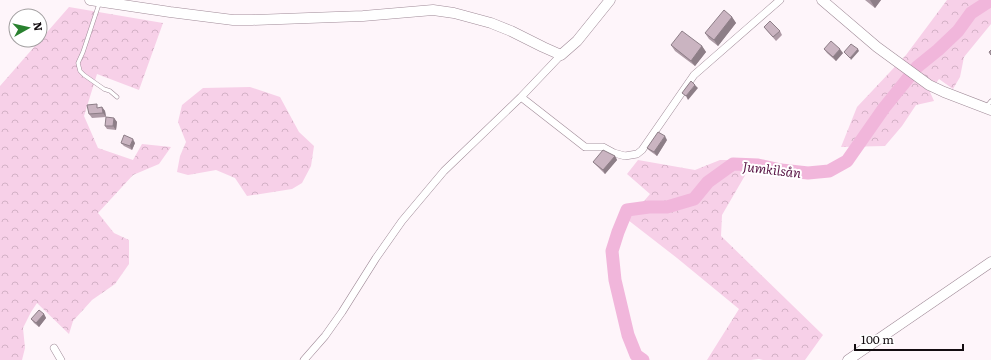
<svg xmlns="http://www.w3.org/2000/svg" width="991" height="360" font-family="Literata,serif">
	<defs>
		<pattern id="forest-crowns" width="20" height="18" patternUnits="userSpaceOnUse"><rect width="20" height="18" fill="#f7d0e8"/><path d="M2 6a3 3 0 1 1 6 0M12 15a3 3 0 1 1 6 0" fill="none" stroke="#d3b1c6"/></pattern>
	</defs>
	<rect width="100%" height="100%" fill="#fef5fa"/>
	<path fill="url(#forest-crowns)" d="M947,0H991V24L964,57L960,77L953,89L939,79L930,92L934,101L916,105L902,126L885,146L841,147L857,107L906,55Z
		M69,7L163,23L139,90L97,74L84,116L98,148L133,160L142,144L171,147L159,164L133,175L98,213L114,233L129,240V264L115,284L92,300L73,321L69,334L37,303L31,312L23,328L25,348L22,360H0V86Z
		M250,87L280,97L299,132L314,146L311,166L302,183L292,189L247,196L235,178L216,170L188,175L177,172L180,156L186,142L178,122L182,105L203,88Z
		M638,160L695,170L720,160H754L722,215L721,236L823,335L805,360H763L759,359L751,360H707L739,309L677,258L628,220L650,194L627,174Z"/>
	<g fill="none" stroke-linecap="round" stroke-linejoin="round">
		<path stroke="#f1b6db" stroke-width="13" d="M643,360L636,355L628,335L615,280L612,251L618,232L627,210L649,207H667L694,199L708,182L733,164L758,165L781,170L808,173L829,171L847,161L884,108L917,67L938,50L958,31L971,13L991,0"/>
		<g stroke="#a08b98" stroke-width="4.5">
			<path id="lane" d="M99,4L83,52L78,63L80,71L84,75L104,89L110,91L117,97
				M986,107L991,101"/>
		</g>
		<g stroke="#a08b98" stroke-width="8">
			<path id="street" d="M521,97L585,147H603L614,153L625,156L637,154L642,150L694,75L780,0
				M54,348L61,360
				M304,360L325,336L342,312L376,258L402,221L444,171L521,97L561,55"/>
		</g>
		<g stroke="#a08b98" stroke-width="11">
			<path id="secondary" d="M90,0L170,12L233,20H252L363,16L433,10L454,13L491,23L511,31L543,47L561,55L577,41L610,0
				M822,0L877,47L929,85L944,92L991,110
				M848,360L991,262"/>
		</g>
		<use href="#lane" stroke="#fff" stroke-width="3.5"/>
		<use href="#street" stroke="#fff" stroke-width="7"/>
		<use href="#secondary" stroke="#fff" stroke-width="10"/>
	</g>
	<path fill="#ae9ba6" d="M865,0H881L875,8Z
		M732,17L736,23L718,46L709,39L705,33Z
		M764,27L780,31L782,35L776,41Z
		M671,45L702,46L706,52L695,66L675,51Z
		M824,49L843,53L836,61L827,53Z
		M102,107L105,111L106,117L92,118L89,114Z
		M114,118L117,122L116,130L107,129L105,126Z
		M667,140L657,156L650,151L647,148Z
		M121,143H135L132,150L124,146Z
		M615,156L617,160L605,174L593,162Z
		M44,314L46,318L39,327L34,323L31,319Z"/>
	<path fill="#8d7e87" d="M870,0H881L875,8Z
		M732,17L736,23L718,46L714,40Z
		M702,46L706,52L695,66L691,61Z
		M840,49L843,53L836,61L833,57Z
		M858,49L859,51L851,60L850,58Z
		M695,85L698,88L688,100L686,96Z
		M102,107L105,111L106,117L103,113Z
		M114,118L117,122L116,130L113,126Z
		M665,136L667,140L657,156L654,152Z
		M133,139L135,143L132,150L130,146Z
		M615,156L617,160L605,174L603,170Z
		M44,314L46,318L39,327L36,323Z"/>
	<path fill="#cab4c1" stroke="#8d7e87" d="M724,10L732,17L714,40L705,33Z
		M770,21L780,31L773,37L764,27Z
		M682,31L702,46L691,61L671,45Z
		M831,41L840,49L833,57L824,49Z
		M851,44L858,49L850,58L844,52Z
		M991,50V55L989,52Z
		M691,81L695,85L686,96L682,93Z
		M97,104V108L102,107L103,113L89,114L87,105Z
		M106,117L114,118L113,126H105Z
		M658,132L665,136L654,152L647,148Z
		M124,135L133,139L130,146L121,143Z
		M603,150L615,156L603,170L593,162Z
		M39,310L44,314L36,323L31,319Z"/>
	<g text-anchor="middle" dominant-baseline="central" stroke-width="4" stroke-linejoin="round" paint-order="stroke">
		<g font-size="13" font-style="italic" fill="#591646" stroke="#fff">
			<text transform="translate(772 169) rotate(7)">Jumkilsån</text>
		</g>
	</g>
	<g transform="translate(28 28) rotate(82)"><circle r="19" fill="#ffffff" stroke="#a19e9f"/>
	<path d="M0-3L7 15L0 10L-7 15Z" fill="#29812f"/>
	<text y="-6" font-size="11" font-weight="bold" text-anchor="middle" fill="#130c10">N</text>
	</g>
	<path d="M855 344v6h108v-6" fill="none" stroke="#130c10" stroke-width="2"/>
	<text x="861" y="344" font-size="12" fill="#130c10" stroke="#ffffff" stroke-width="3" paint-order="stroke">100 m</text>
</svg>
